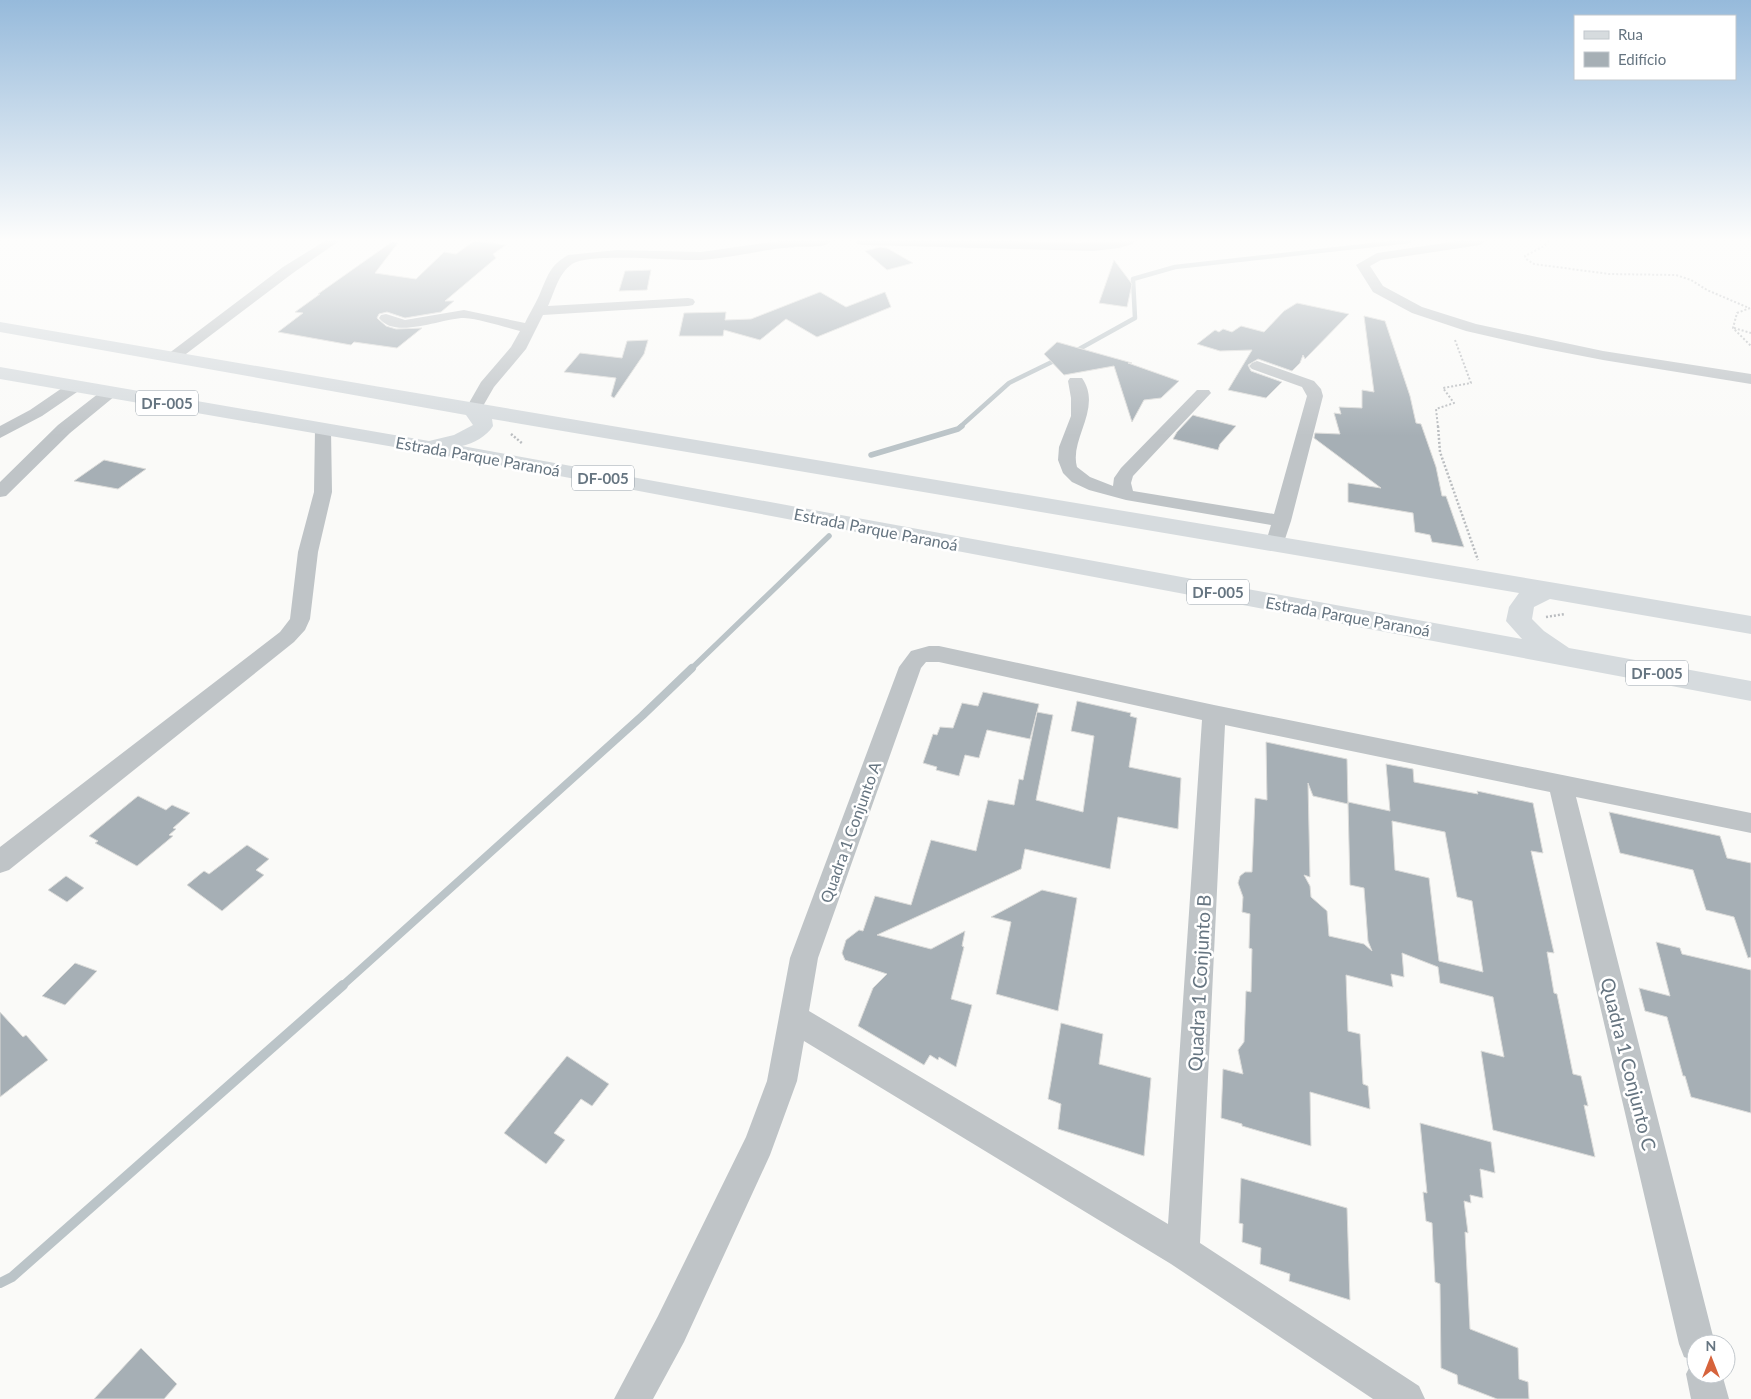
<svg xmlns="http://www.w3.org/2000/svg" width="1751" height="1399" font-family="Lato,sans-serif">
	<rect width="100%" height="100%" fill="#fafaf8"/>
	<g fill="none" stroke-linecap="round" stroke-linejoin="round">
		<path stroke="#bbc4c8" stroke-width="4.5" d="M1072,353L1135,318L1133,279L1175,267L1409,241
			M960,427L1009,383L1060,358"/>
		<path stroke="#bbc4c8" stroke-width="5.5" d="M871,455L958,429L962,426
			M691,669L829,536"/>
		<path stroke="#bbc4c8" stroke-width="8" d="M342,986L642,716L692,668"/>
		<path stroke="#bbc4c8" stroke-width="10" d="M0,1283L12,1277L343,985"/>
	</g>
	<path fill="#a6afb5" stroke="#dcdcda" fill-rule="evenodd" d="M393,241L398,243L375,273L416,279L444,252L456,254L474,241L506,245L493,254L496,258L445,301H454L441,312L405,318L387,312L379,314L377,318L386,326L396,329L422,328L397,348L354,342L351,345L278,332L303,313L295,312L320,294H318Z
		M880,247L887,248L913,263L887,270L865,251Z
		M1114,260L1132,284L1127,307L1099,303Z
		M651,270L647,290L619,291L625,271Z
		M820,292L846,307L885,292L891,307L817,337L786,319L760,340L724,330L723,336H679L684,313L726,312L725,320L751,319Z
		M1297,303L1349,314L1305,359L1303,355L1300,363L1292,371L1258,359L1248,365L1251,371L1282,382L1266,398L1228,390L1252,350L1220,351L1197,344L1215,330L1219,332L1223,329L1232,332L1241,326L1264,332L1284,311Z
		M1364,316L1385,321L1410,396L1416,423L1421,424L1436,467L1442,496H1446L1464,547L1432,542L1430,535L1415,532L1413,513L1348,502V483L1381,488L1314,438L1315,433L1340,434L1334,413L1341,414L1339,407L1362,408V390L1374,392Z
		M648,340L644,354L614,398L611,396L616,378L564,372L580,353L622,358L627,341Z
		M1057,342L1132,363H1128L1179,381L1161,398L1144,400L1132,422L1114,366L1064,375L1044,354Z
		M1193,415L1196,416L1236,426L1220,444L1218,450L1173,439L1177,432Z
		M104,460L146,469L118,489L74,481Z
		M983,692L1039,704L1030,739L987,730L979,758L965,755L959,776L936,770L937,767L923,763L933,734L937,735L940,727L953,728L962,703L978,706Z
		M1077,701L1131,713L1130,716L1137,718L1129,767L1181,778L1178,829L1118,817L1110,869L1025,849L1021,869L877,935L931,949L965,931L962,946L964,947L951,999L972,1005L956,1067L939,1057L938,1060L930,1055L924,1065L858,1026L873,988L887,974L845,960L842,953L846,940L859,930L863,931L875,896L911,905L931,840L976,851L988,800L1014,805L1019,779L1023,780L1037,712L1053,715L1036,800L1083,812L1094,736L1071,731Z
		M1266,742L1347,759L1348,804L1313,796L1308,783L1310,877L1304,875L1310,886L1311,897L1327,911L1329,936L1364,944L1372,951L1368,941L1364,888L1350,885L1348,802L1390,811L1386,764L1413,769L1414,782L1478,794L1477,791L1533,803L1543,853L1531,851L1554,953L1547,952L1554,993L1557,994L1573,1074L1581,1076L1588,1106L1584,1105L1595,1157L1493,1130L1481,1051L1504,1057L1493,997L1440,983L1438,967L1402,953L1404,977L1391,974L1393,987L1346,975L1348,1031L1360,1034L1363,1084L1368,1086L1370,1109L1310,1092L1311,1146L1242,1126V1124L1221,1118L1223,1069L1243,1074L1238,1050L1244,1042L1246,991L1251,992L1252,949L1249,948L1250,914L1242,912L1243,897L1238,883L1240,876L1245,872H1252L1255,798L1267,800ZM1392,821L1445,832L1457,897L1472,901L1483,972L1439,961L1429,878L1395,870Z
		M138,796L166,810L172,805L190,813L173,828L176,829L169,835L173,836L137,866L95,843L98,841L89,836Z
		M1609,812L1720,836L1727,858L1751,863V957L1748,958L1734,917L1706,910L1693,870L1620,853Z
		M247,845L269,859L256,870L264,875L222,911L187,885L204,871L209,874Z
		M66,876L84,888L67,902L48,890Z
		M1042,890L1077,898L1058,1011L996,994L1011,922L991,917Z
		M1656,942L1680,948L1682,954L1751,970V1113L1691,1097L1685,1076H1683L1667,1017L1645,1011L1639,988L1670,996Z
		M75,963L97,971L65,1005L42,996Z
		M0,1012L23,1037L26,1035L48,1060L0,1097Z
		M1061,1023L1103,1034L1099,1064L1151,1078L1144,1156L1058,1129L1061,1104L1048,1099Z
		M567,1056L609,1084L592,1106L581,1099L554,1133L565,1140L546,1164L504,1133Z
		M1420,1123L1491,1142L1495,1173L1480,1169L1483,1198L1470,1195L1471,1203L1464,1201L1468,1233L1465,1232L1470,1329L1518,1348L1519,1379L1528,1382L1529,1399H1497L1458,1384L1457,1375L1441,1368L1440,1284L1435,1282L1432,1223L1426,1221L1423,1192L1427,1193Z
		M1241,1178L1347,1208L1350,1300L1289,1281L1290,1274L1260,1264L1261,1248L1242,1242L1243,1224L1239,1223Z
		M141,1348L177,1384L164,1399H94Z"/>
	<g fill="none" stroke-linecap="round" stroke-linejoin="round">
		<path stroke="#babdc0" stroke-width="2" stroke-dasharray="2 2" stroke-linecap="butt" d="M1549,241L1544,246L1525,256L1526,259L1534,264L1609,274L1676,275L1691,280L1707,290L1749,308
			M1750,308L1737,313L1733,328L1751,346
			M1734,328L1751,333
			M1438,427L1436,409L1454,403L1443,388L1471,383L1455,340"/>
		<path stroke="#babdc0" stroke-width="2.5" stroke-dasharray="2 2" stroke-linecap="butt" d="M1438,426L1440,452L1478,560
			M511,434L523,444
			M1546,617L1565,614"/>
		<path fill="#bfc4c7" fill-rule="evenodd" d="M325,241H339L293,273L178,360H168L165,357L168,354L283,267Z
			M779,241H831C825,249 805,246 795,247C763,249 732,258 701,260C675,261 589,252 572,264C558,274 555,291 548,306L688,298L693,299L695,302L693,305L688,306L543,315L526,349L494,387L479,413H467L465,410L481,382L511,347L520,331C504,327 480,319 464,318C442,318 395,340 379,318L381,315L386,314L405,320L464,310L525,323C530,312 537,302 541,291C549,273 550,266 568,255L617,250L701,252Z
			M856,241H1011L1079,243L1134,241L1133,244L1119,248L1094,251L862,245L857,244Z
			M1458,241H1486L1480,245L1381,260L1370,266L1383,286L1422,307L1476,324L1603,351L1751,374V384L1603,360L1536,347L1466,331L1412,313L1373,292L1356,265L1377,253Z
			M1257,361L1314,381L1321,389L1323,396L1291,521L1285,539L1278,541L1271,539L1268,535L1271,525L1126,500L1089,490L1072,482L1063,473L1058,460L1059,447L1071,416V398L1068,381L1070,378H1082C1103,408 1069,439 1077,467L1090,477L1113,486L1114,478L1121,468L1197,390H1209L1211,393L1133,476L1131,483L1133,491L1274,514L1307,396L1302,387L1252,369L1249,366L1252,363Z
			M74,382L80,384L82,387L80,390L42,416L0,438V426L30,410L68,384Z
			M109,388L115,390L117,393L115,396L70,433L6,496L0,497V482L58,425L103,390Z
			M323,425L329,426L331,430L332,492L318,552L310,619L305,630L294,642L9,870L0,873V847L280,632L290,619L298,552L314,492L315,430L317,426Z
			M929,646H939L1214,705L1751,813V833L1576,797L1715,1344H1696V1374H1722L1729,1399H1691L1686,1374L1693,1360L1684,1357L1679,1344L1550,792L1225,725L1200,1243L1419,1386L1425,1399H1373L1171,1264L804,1041L797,1081L770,1155L684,1342L653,1399H614L658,1316L746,1137L767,1081L790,958L899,667L911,651ZM926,662H939L1202,720L1168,1224L809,1011L818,958L921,668Z"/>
		<path fill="#d6dbde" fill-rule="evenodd" d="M0,322C583,423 1168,517 1751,616V634L1550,599L1534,607L1532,619L1544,631L1569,648L1751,681V701L533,471L0,379V367L429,441L454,435L473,425L466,415L0,332ZM492,419L1519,593L1509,607L1506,621L1522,639L462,446C474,443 486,437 493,426Z"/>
	</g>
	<linearGradient id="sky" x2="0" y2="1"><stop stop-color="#96badb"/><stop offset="0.55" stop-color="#fdfdfc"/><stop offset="1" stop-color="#fdfdfc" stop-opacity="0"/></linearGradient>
	<rect width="1751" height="436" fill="url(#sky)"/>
	<g text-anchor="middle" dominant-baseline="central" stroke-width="5" stroke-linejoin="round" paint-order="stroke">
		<g fill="#fff" stroke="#949ea7" stroke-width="1">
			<rect x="136" y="390.5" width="62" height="25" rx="4"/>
			<rect x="572" y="465.5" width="62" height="25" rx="4"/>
			<rect x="1187" y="579.5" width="62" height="25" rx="4"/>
			<rect x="1626" y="660.5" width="62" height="25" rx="4"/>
		</g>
		<g font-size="15" font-weight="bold" fill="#667581">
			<text x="167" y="403">DF-005</text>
			<text x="603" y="478">DF-005</text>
			<text x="1218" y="592">DF-005</text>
			<text x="1657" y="673">DF-005</text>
		</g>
		<g font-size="16" fill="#667581" stroke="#fff">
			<text transform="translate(478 456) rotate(10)">Estrada Parque Paranoá</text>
			<text transform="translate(876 529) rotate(11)">Estrada Parque Paranoá</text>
			<text transform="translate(1348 616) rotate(10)">Estrada Parque Paranoá</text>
			<text transform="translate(850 832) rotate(-70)">Quadra 1 Conjunto A</text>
		</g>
		<g font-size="19" fill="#667581" stroke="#fff">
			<text transform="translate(1199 983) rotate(-87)">Quadra 1 Conjunto B</text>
			<text transform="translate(1629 1064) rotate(76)">Quadra 1 Conjunto C</text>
		</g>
	</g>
	<rect x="1574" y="15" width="162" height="65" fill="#ffffff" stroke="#c2c8cd"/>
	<rect x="1584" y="31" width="25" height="8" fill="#d6dbde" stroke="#c2c8cd"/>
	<text x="1618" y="40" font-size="15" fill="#667581">Rua</text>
	<rect x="1584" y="52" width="25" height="15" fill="#a6afb5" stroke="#c2c8cd"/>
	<text x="1618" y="65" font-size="15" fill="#667581">Edifício</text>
	<g transform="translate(1711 1359)"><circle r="24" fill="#ffffff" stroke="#c2c8cd"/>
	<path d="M0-4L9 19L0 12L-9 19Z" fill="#d6633c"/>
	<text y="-8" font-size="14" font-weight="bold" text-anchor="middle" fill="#667581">N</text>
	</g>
</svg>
